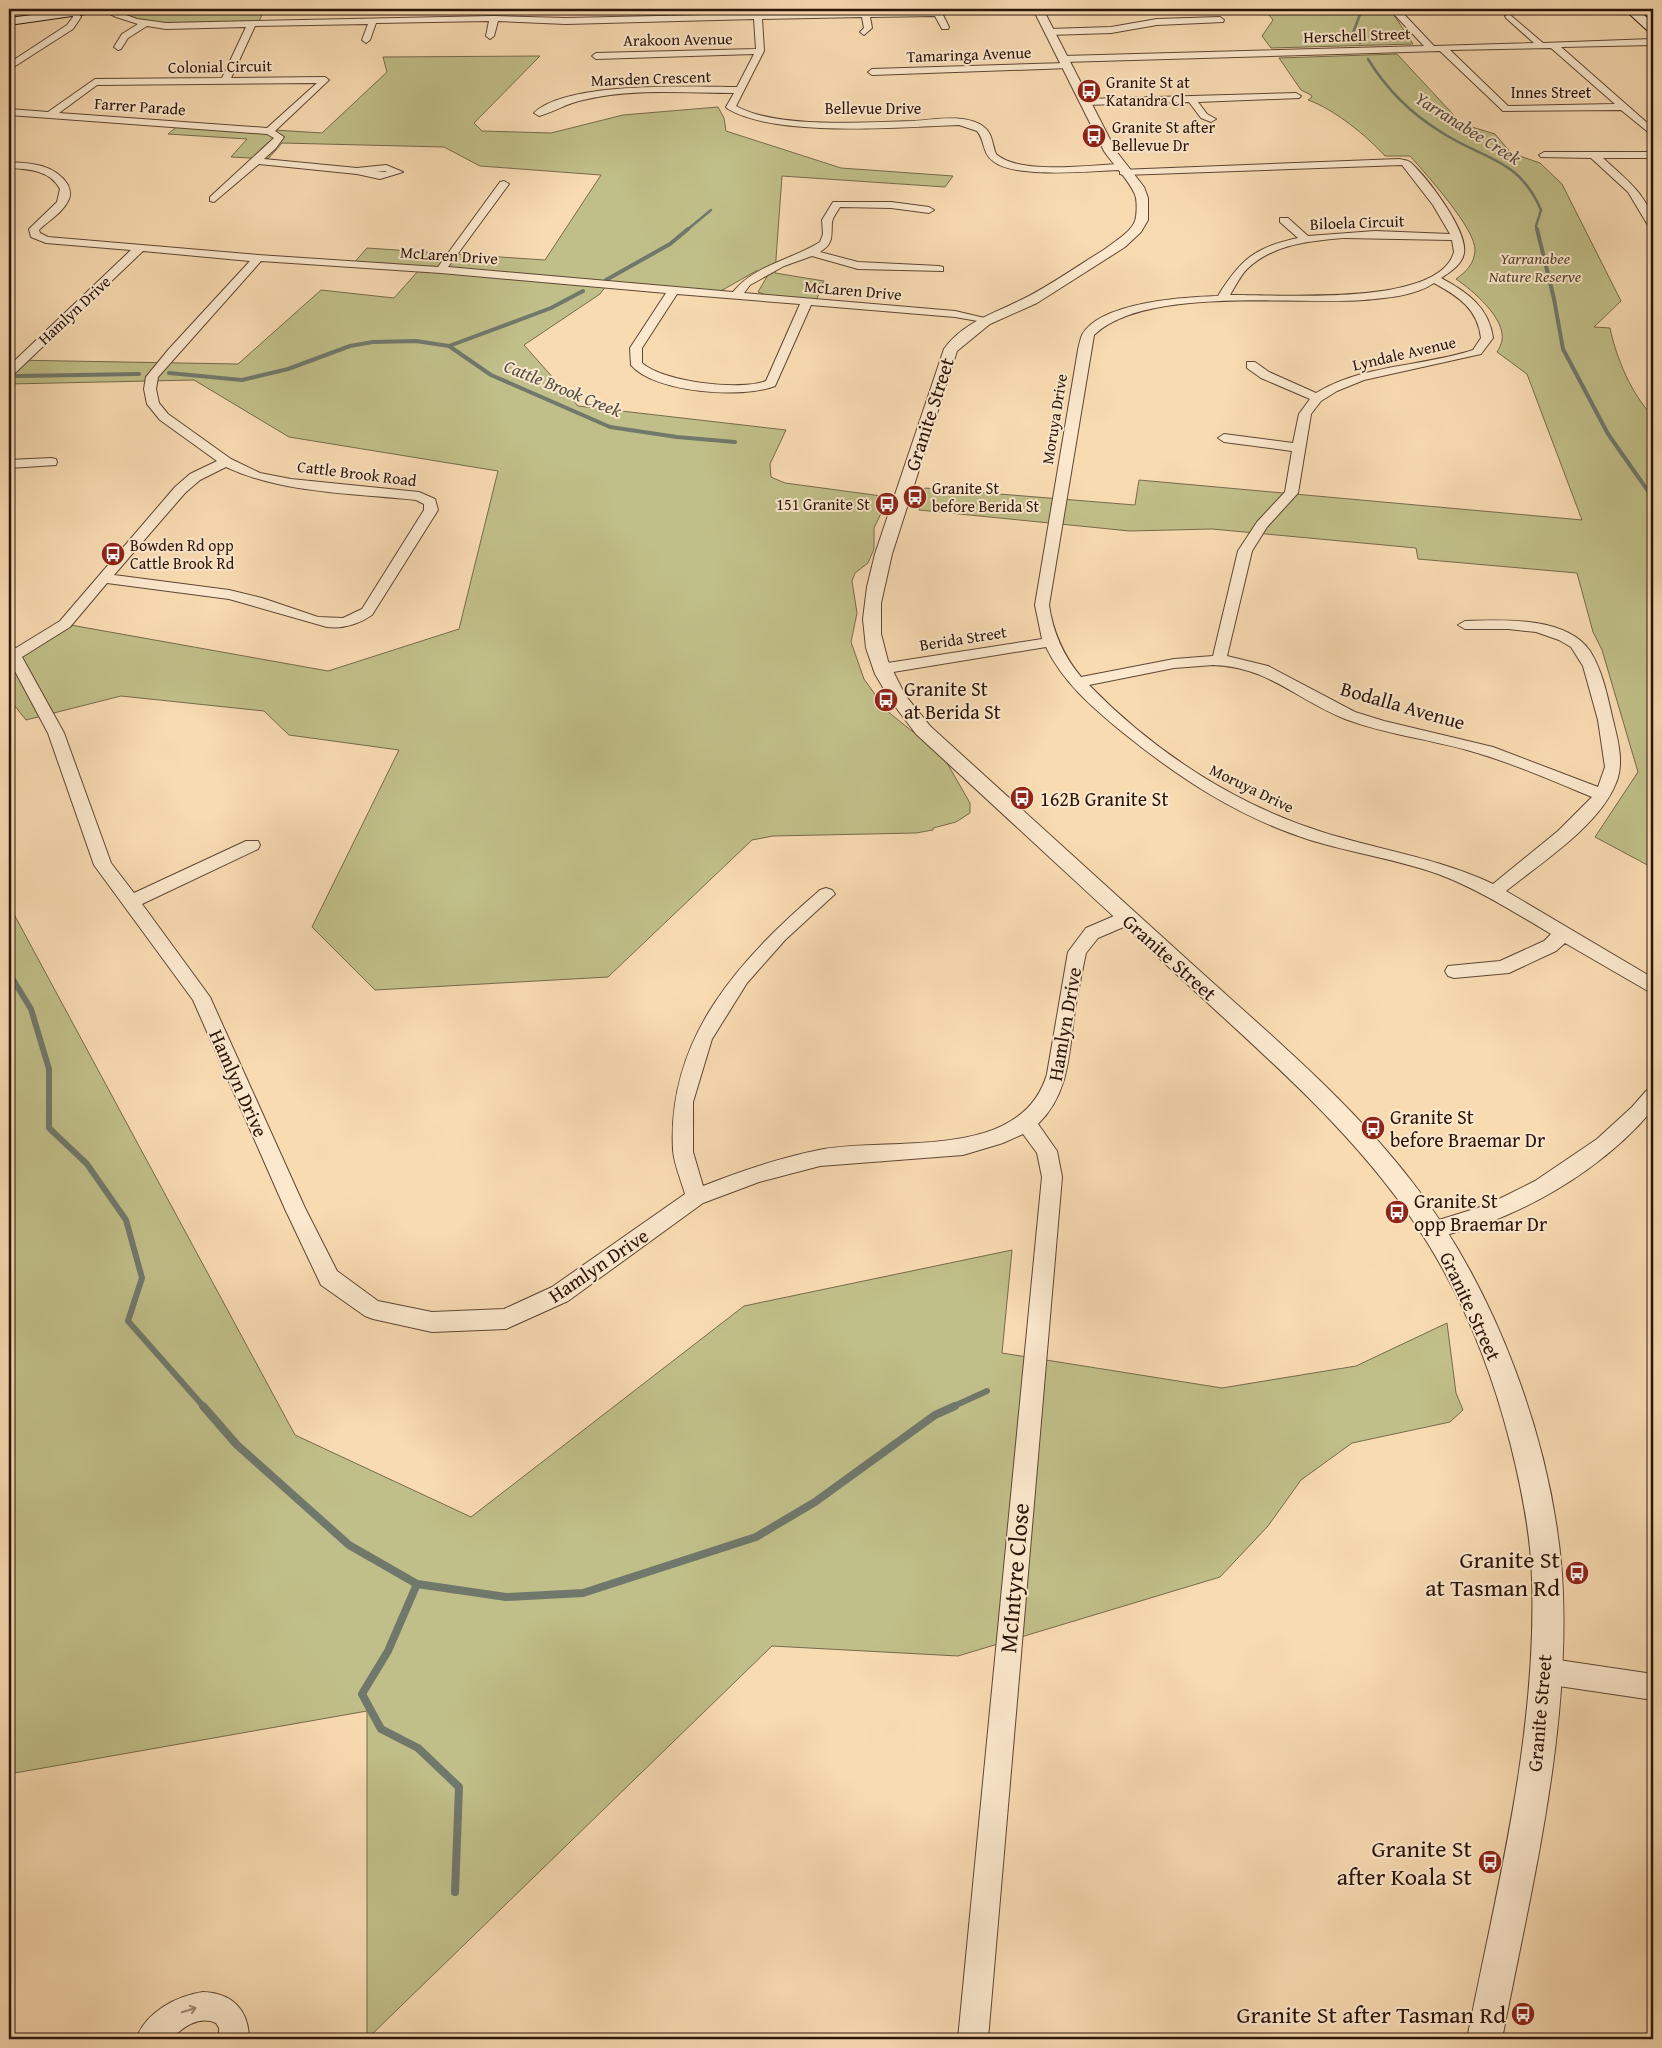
<svg xmlns="http://www.w3.org/2000/svg" width="1662" height="2048" font-family="'Gentium Book Plus',serif">
	<rect width="100%" height="100%" fill="#f9dbb2"/>
	<filter id="stains"><feTurbulence type="fractalNoise" baseFrequency=".004" numOctaves="4"/><feColorMatrix values="0 0 0 0 .2 0 0 0 0 .09 0 0 0 0 .02 0 0 0 .5 -.17"/></filter>
	<radialGradient id="worn" r=".72"><stop offset=".6" stop-color="#630" stop-opacity="0"/><stop offset="1" stop-color="#630" stop-opacity=".3"/></radialGradient>
	<path fill="#c1bf89" stroke="#766a4a" d="M118,9H265L259,21C229,22 136,32 118,9Z
		M1264,9H1390L1413,44L1271,48L1262,36L1273,20Z
		M1397,54L1462,124L1495,134L1511,153L1540,163L1562,184L1621,301L1594,327L1610,328C1616,357 1632,396 1653,416V868L1595,837L1638,772L1602,650L1593,632L1577,573L1418,559L1416,548L1212,529L1130,531L919,510L925,488L1135,505L1139,480L1582,520L1527,374L1497,352C1499,349 1501,344 1502,341C1506,318 1472,290 1456,279C1466,272 1474,264 1475,251C1477,230 1425,173 1410,156H1385C1367,136 1334,109 1308,100L1312,97L1311,95L1301,90L1279,58Z
		M540,56L474,123L482,131L551,133L623,115L718,107L724,118L726,131L841,168L953,176L945,187L782,176L775,273L824,281L816,301L769,296L758,292L768,275L773,273L756,271L719,292L606,286L600,294L524,345L578,406L786,430L770,464L771,477L785,483L889,497L874,528V549L868,563L855,573L852,581L857,613L851,642L864,679L887,711L943,756L970,803V813L956,822L933,828V830L916,833L773,836L752,840L608,977L375,990L312,927L399,750L289,735L264,711L121,696L26,720L14,705L9,704V657L65,624L328,671L459,629L498,471L289,437L194,380L9,384V360L238,364L321,290L394,298L419,270L352,265L367,248L545,260L601,175L480,166L444,147L282,143L268,159L231,157L247,139L168,134L180,124L322,133L387,72L383,57Z
		M9,905L295,1435L471,1517L744,1306L1012,1250L1002,1353L1222,1388L1356,1366L1447,1323L1456,1393L1463,1410L1450,1422L1352,1443L1301,1480L1268,1526L1220,1577L958,1656L772,1646L367,2039V1711L9,1774Z"/>
	<g fill="none" stroke-linecap="round" stroke-linejoin="round">
		<path stroke="#70786c" stroke-width="2.5" d="M1360,43L1353,33L1362,9
			M1368,59C1387,90 1410,113 1441,132C1484,160 1519,158 1541,210L1536,226L1537,230
			M687,230L711,210"/>
		<path stroke="#70786c" stroke-width="4" d="M1537,229L1554,299L1563,349L1608,434L1653,498
			M606,280L670,244L688,229
			M449,346L491,375L610,427L677,437L735,442
			M169,373L242,380L288,369L350,346L373,342L416,341L449,346L551,308L583,291
			M17,376L139,374"/>
		<path stroke="#70786c" stroke-width="6" d="M9,973L31,1009L49,1069V1128L87,1164L126,1220L142,1278L128,1321L204,1407
			M952,1407L987,1391"/>
		<path stroke="#70786c" stroke-width="8" d="M203,1406L237,1445L349,1545L417,1584L506,1597L583,1593L756,1537L815,1502L935,1415L955,1406
			M417,1584L388,1651L362,1694L381,1729L418,1748L459,1787L455,1892"/>
		<g stroke="#5e4634" stroke-width="2">
			<path id="minor" d="M100,9H110L137,19L166,23L494,16L566,18L753,14V9H761L762,14L938,11L942,13L949,27L948,29H942L935,16L870,17L872,28L864,35L860,32L864,28L862,17L762,19L764,51L736,106C777,129 865,122 913,121C934,120 966,113 984,127C993,134 992,145 996,154C1019,175 1090,165 1120,164L1125,167L1120,170C1091,171 1014,179 993,161C982,153 985,140 977,131L959,125C899,127 778,138 728,109L726,107L734,93C684,93 632,88 583,100C567,103 554,112 539,116L534,113C567,81 691,87 737,87L754,54L596,59L592,56L596,53L756,49L754,19L566,24L498,21L494,36L490,39L486,36L489,21L376,23L370,40L366,43L362,40L368,24L255,26L231,78L325,77L329,80L275,131L284,137L276,148L264,159L357,168L386,165L403,172L380,179L357,174L259,164L214,202L210,201V197L274,138L267,134L9,115V109L48,112L95,79L222,78L246,27L166,29L147,26L128,38L121,49L118,50L114,47L122,34L138,24L116,17ZM317,83L267,128L59,113L97,85ZM385,171L387,172H376Z
				M1395,9H1399L1434,46L1534,43L1506,18L1505,16L1509,14L1543,43L1653,39V45L1561,47L1653,128V136L1621,110L1503,111L1440,51L1063,62L1059,59L1063,56L1424,46L1393,13L1392,11ZM1551,48L1615,104L1508,106L1450,50Z
				M71,10H77L81,17L73,29L9,70V63L67,25L73,17Z
				M1220,17L1224,20L1223,22L1157,25L1111,33L1049,35L1045,32L1049,29L1111,27L1157,19Z
				M1066,63L1069,64V68L872,75L868,72L872,69Z
				M1296,93L1301,96L1299,98L1198,102L1207,114L1216,119L1211,122L1201,118L1189,102L1085,105L1080,102L1085,99Z
				M1544,152H1653V158H1603C1623,177 1653,198 1653,228L1649,227L1628,192L1591,158L1541,157L1539,155Z
				M1399,159C1403,160 1407,160 1410,162C1427,177 1468,231 1464,253C1462,265 1450,272 1441,278C1467,292 1489,307 1493,338L1481,354L1364,380L1337,391L1321,401L1311,414L1298,493L1267,527L1252,551L1227,656L1268,666L1355,712L1384,721L1493,747L1598,787L1605,767L1598,720L1583,666L1571,647L1559,640L1536,632L1508,629H1465L1458,625L1465,621C1502,620 1566,616 1590,651C1602,670 1607,694 1612,716C1617,737 1625,762 1616,783C1599,826 1542,862 1506,891L1653,978V994L1565,943L1556,951L1509,973L1454,978L1448,976L1445,971L1448,966L1500,961L1544,941L1551,934C1514,912 1478,889 1438,874C1396,859 1352,853 1310,840C1238,817 1179,778 1121,731C1091,706 1063,682 1046,647L881,674L873,669L881,664L1042,639L1035,605L1078,350C1079,345 1080,340 1082,335C1100,302 1185,297 1218,296C1240,260 1255,247 1298,238L1280,222V218H1288L1308,236L1375,231L1450,234L1433,205L1402,165L1124,175L1120,174V170ZM1344,238L1452,240L1454,252C1439,308 1275,294 1230,295C1235,287 1240,276 1247,269C1273,244 1310,241 1344,238ZM1434,283C1458,296 1478,309 1481,338L1473,350C1421,367 1364,364 1316,393L1269,372L1255,362H1247V368L1261,378L1310,399L1299,414L1293,443L1224,434L1218,438L1224,442L1292,451L1285,492L1257,522L1238,551L1213,656L1174,659L1081,677C1063,655 1053,633 1049,605L1094,335C1145,286 1295,305 1364,300C1386,298 1415,296 1434,283ZM1213,665C1269,667 1297,700 1345,719C1385,734 1427,739 1467,750C1510,762 1551,780 1592,797L1558,831L1493,884C1438,858 1379,850 1322,832C1234,804 1153,751 1089,685L1174,668Z
				M9,162C30,163 55,164 68,185C70,190 71,194 69,199C63,213 49,220 39,230L40,233L48,237L258,255L438,267L500,182L504,181L509,184L448,267L733,292C755,265 791,260 820,242L823,234L822,220L833,202H891L929,207L934,210L929,213L891,208L840,207C837,212 833,217 832,222C831,237 834,243 820,252L858,262L939,266L943,267V271L858,269L812,256L784,266L750,285L744,293L955,311L989,319V323L955,317L811,305L775,386C742,399 655,393 631,365L630,348L666,293L441,273L261,261L158,377L156,389L159,403L168,414L231,459L260,473L291,479L419,492L435,499L438,510L372,615C359,624 343,629 327,627L229,599L107,583L70,627L22,657L64,733L111,863L134,893L246,841H258L260,845L258,849L142,904L210,997L305,1208L337,1271L378,1301L432,1312L504,1309L552,1287L685,1194C681,1180 674,1164 673,1150C667,1037 740,959 820,890L826,888L832,890L835,894L785,940L747,983L712,1039L693,1102V1152L703,1186C741,1171 779,1158 819,1150C890,1136 1021,1163 1047,1074L1068,952L1086,928L1121,913L1127,912L1133,913L1136,918L1133,923L1098,938L1086,953C1082,972 1078,991 1075,1010C1069,1051 1070,1093 1038,1124L1057,1151L1062,1177L988,2039H958L1042,1177L1037,1153L1023,1134L1003,1143L963,1155L820,1166L759,1182L703,1203L568,1301L506,1329L432,1332L373,1319L365,1316L321,1285L285,1209L193,1000L94,865L48,733L9,660V645L16,648L60,621L175,487L190,474L217,461L160,420L147,404L144,389L146,377L168,350L250,261L143,251L13,375L9,376V366L131,250L46,243L31,237L29,229L57,202L60,189C50,170 28,169 9,168ZM677,294L800,304L766,381C740,391 663,382 642,363V348ZM226,467C284,494 353,493 416,500L424,504V510L362,609L343,618L318,617L262,598L229,590L114,575L185,493L200,480Z
				M51,458L56,459L57,462L56,465L9,468V460Z
				M1653,1088V1109C1616,1154 1562,1191 1509,1214C1485,1225 1458,1231 1433,1239L1426,1236L1423,1230L1426,1224L1487,1205L1535,1181L1597,1139L1632,1107L1646,1091Z
				M1545,1658L1653,1674V1700L1545,1684L1536,1680L1532,1671L1536,1662Z
				M203,1992C232,1993 249,2010 249,2039H219V2028L216,2023C199,2015 183,2027 171,2039H136C146,2012 176,1996 203,1992Z"/>
		</g>
		<g stroke="#5e4634" stroke-width="2">
			<path id="tertiary" d="M1033,9H1043L1116,151L1144,187L1148,198V220L1141,232L1125,247L1037,303L990,324L957,351L892,554L881,603V634L888,661L905,695L930,726C1017,805 1104,884 1191,963C1268,1033 1349,1100 1413,1183C1495,1288 1552,1441 1562,1574C1572,1728 1531,1889 1502,2039H1467C1497,1887 1537,1736 1532,1579C1531,1534 1521,1486 1510,1442C1492,1372 1465,1303 1427,1242C1361,1136 1263,1055 1173,971C1087,892 1002,813 916,734L891,701L875,674L866,648L863,619L867,587L875,554L944,349C964,321 998,312 1027,297C1054,283 1079,265 1105,249C1114,242 1131,232 1135,221C1137,215 1137,204 1136,198C1134,186 1112,163 1104,151Z"/>
		</g>
		<g stroke="#2b140a" stroke-width="2">
			<path id="secondary" d="M77,9H106L100,12L9,25V18Z
				M1624,9H1637L1653,23V32H1649Z"/>
		</g>
		<use href="#minor" fill="#fbe8cd" fill-rule="evenodd"/>
		<use href="#tertiary" fill="#fbe8cd" fill-rule="evenodd"/>
		<use href="#secondary" fill="#fbe8cd" fill-rule="evenodd"/>
	</g>
	<defs><path id="oneway-shaft" d="M-6 0H5M1.5-3L5.5 0L1.5 3" fill="none" stroke-width="1.6" stroke-linecap="round" stroke-linejoin="round" transform="scale(1.25)"/></defs>
	<use stroke="#9d8975" href="#oneway-shaft" transform="translate(189 2010) rotate(-17)"/>
	<defs>
		<g id="bus-disc" transform="scale(1.25)"><circle r="9.5" fill="#8f2418" stroke="#fbe8cd"/><path d="M-5-6H5V4H4V6H2V4H-2V6H-4V4H-5ZM-3.5-4V0h7V-4ZM-3.5 1.2v1.5H-2V1.2ZM2 1.2v1.5H3.5V1.2Z" fill="#fff"/></g>
	</defs>
	<g fill-rule="evenodd">
		<use href="#bus-disc" x="1089" y="91"/>
		<use href="#bus-disc" x="1094" y="136"/>
		<use href="#bus-disc" x="915" y="497"/>
		<use href="#bus-disc" x="887" y="504"/>
		<use href="#bus-disc" x="113" y="554"/>
		<use href="#bus-disc" x="886" y="700"/>
		<use href="#bus-disc" x="1022" y="798"/>
		<use href="#bus-disc" x="1373" y="1128"/>
		<use href="#bus-disc" x="1397" y="1212"/>
		<use href="#bus-disc" x="1577" y="1573"/>
		<use href="#bus-disc" x="1490" y="1862"/>
		<use href="#bus-disc" x="1523" y="2014"/>
	</g>
	<g text-anchor="middle" dominant-baseline="central" stroke-width="4" stroke-linejoin="round" paint-order="stroke">
		<g font-size="16" fill="#2b140a" stroke="#fbe8cd">
			<text transform="translate(1357 35) rotate(-2)">Herschell Street</text>
			<text transform="translate(678 39) rotate(-1)">Arakoon Avenue</text>
			<text transform="translate(969 54) rotate(-2)">Tamaringa Avenue</text>
			<text transform="translate(220 66) rotate(-1)">Colonial Circuit</text>
			<text transform="translate(651 78) rotate(-2)">Marsden Crescent</text>
			<text x="1551" y="92">Innes Street</text>
			<text transform="translate(140 106) rotate(4)">Farrer Parade</text>
			<text x="873" y="108">Bellevue Drive</text>
			<text transform="translate(1357 222) rotate(-2)">Biloela Circuit</text>
			<text transform="translate(449 255) rotate(4)">McLaren Drive</text>
			<text transform="translate(853 290) rotate(5)">McLaren Drive</text>
			<text transform="translate(74 310) rotate(-43)">Hamlyn Drive</text>
			<text transform="translate(1404 353) rotate(-13)">Lyndale Avenue</text>
			<text transform="translate(1054 419) rotate(-81)">Moruya Drive</text>
			<text transform="translate(357 473) rotate(7)">Cattle Brook Road</text>
			<text transform="translate(963 638) rotate(-9)">Berida Street</text>
			<text transform="translate(1252 788) rotate(26)">Moruya Drive</text>
		</g>
		<g font-size="16" fill="#2b140a" stroke="#fbe8cd" text-anchor="start">
			<text x="1106" y="82">Granite St at<tspan x="1106" dy="18">Katandra Cl</tspan></text>
			<text x="1112" y="127">Granite St after<tspan x="1112" dy="18">Bellevue Dr</tspan></text>
			<text x="932" y="488">Granite St<tspan x="932" dy="18">before Berida St</tspan></text>
			<text x="870" y="504" text-anchor="end">151 Granite St</text>
			<text x="130" y="545">Bowden Rd opp<tspan x="130" dy="18">Cattle Brook Rd</tspan></text>
		</g>
		<g font-size="16" font-style="italic" fill="#584730" stroke="#fbe8cd">
			<text x="1535" y="258">Yarranabee<tspan x="1535" dy="18">Nature Reserve</tspan></text>
		</g>
		<g font-size="18" font-style="italic" fill="#534e43" stroke="#fbe8cd">
			<text transform="translate(1468 128) rotate(32)">Yarranabee Creek</text>
			<text transform="translate(563 388) rotate(22)">Cattle Brook Creek</text>
		</g>
		<g font-size="20" fill="#2b140a" stroke="#fbe8cd">
			<text transform="translate(929 414) rotate(-72)">Granite Street</text>
			<text transform="translate(1403 705) rotate(16)">Bodalla Avenue</text>
			<text transform="translate(1170 957) rotate(42)">Granite Street</text>
			<text transform="translate(1064 1024) rotate(-80)">Hamlyn Drive</text>
			<text transform="translate(239 1083) rotate(66)">Hamlyn Drive</text>
			<text transform="translate(598 1265) rotate(-34)">Hamlyn Drive</text>
			<text transform="translate(1471 1306) rotate(65)">Granite Street</text>
			<text transform="translate(1539 1713) rotate(-85)">Granite Street</text>
		</g>
		<g font-size="20" fill="#2b140a" stroke="#fbe8cd" text-anchor="start">
			<text x="904" y="688">Granite St<tspan x="904" dy="23">at Berida St</tspan></text>
			<text x="1040" y="798">162B Granite St</text>
			<text x="1390" y="1116">Granite St<tspan x="1390" dy="23">before Braemar Dr</tspan></text>
			<text x="1414" y="1200">Granite St<tspan x="1414" dy="23">opp Braemar Dr</tspan></text>
		</g>
		<g font-size="24" fill="#2b140a" stroke="#fbe8cd" text-anchor="end">
			<text x="1560" y="1559">Granite St<tspan x="1560" dy="28">at Tasman Rd</tspan></text>
			<text x="1472" y="1848">Granite St<tspan x="1472" dy="28">after Koala St</tspan></text>
			<text x="1506" y="2014">Granite St after Tasman Rd</text>
		</g>
		<g font-size="24" fill="#2b140a" stroke="#fbe8cd">
			<text transform="translate(1014 1578) rotate(-85)">McIntyre Close</text>
		</g>
	</g>
	<rect width="1662" height="2048" fill="none" stroke="#f9dbb2" stroke-width="30"/>
	<rect x="10" y="10" width="1642" height="2028" fill="none" stroke="#2b140a" stroke-width="2.5"/>
	<rect x="15" y="15" width="1632" height="2018" fill="none" stroke="#2b140a"/>
	<rect width="100%" height="100%" filter="url(#stains)"/>
	<rect width="100%" height="100%" fill="url(#worn)"/>
</svg>
